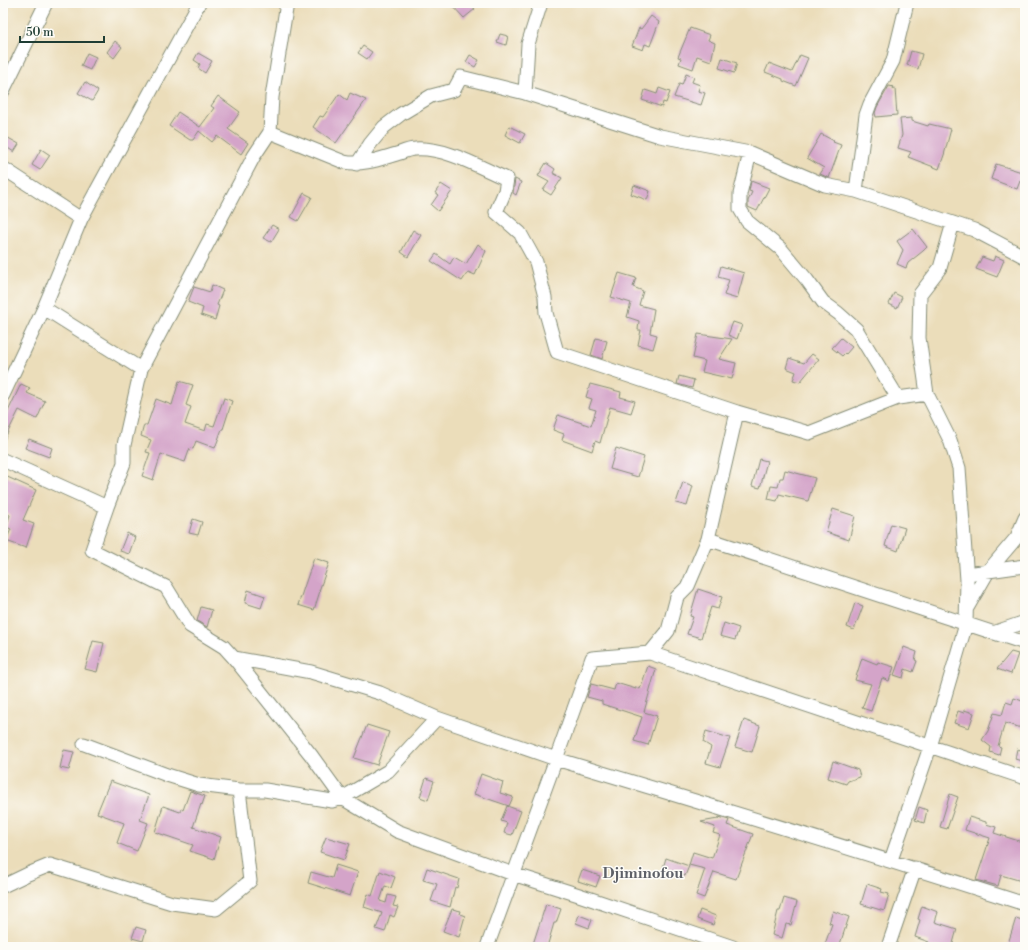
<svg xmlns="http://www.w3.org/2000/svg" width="1028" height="950" font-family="'Libre Bodoni',serif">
	<rect width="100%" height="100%" fill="#fdfcf7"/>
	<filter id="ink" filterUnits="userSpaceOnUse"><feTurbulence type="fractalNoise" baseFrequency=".025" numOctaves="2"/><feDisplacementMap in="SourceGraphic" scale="8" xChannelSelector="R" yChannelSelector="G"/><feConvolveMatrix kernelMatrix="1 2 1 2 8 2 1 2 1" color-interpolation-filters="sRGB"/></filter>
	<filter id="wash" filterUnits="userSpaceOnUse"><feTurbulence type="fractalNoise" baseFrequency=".012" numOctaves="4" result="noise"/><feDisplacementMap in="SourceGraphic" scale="16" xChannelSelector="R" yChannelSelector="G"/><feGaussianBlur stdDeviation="0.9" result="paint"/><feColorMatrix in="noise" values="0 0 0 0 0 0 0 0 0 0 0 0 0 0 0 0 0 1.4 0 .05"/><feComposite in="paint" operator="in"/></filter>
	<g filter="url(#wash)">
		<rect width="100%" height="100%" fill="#ebddba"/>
		<g id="blocks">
			<path fill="#d4a4c9" d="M450,3H470L475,9L464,18Z
				M651,16L659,22L650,46L645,44L643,50L632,46L639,28L641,29Z
				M690,28L710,35L708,40L715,43L711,61L697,56L693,69L679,64L681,58L678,57Z
				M500,34L508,36L506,45L497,42Z
				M115,41L122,47L114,58L107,52Z
				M363,46L372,52L367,59L358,53Z
				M911,51L922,54L918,69L907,65Z
				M87,53L96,57L90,70L81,66Z
				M198,53L212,61L205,73L198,68L200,64L194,60Z
				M470,55L479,60L475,67L466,62Z
				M800,55L808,58L796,86L783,81V79L765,72L769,63L792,72Z
				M722,58L737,63L734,73L719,68Z
				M686,74L694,77L692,82L700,85L698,91L705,93L701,105L674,97L679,84L682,85Z
				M85,82L98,91L92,101L78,93Z
				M889,86L894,87L893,89H895L897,115L876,117L875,113L877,107Z
				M659,88L670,92L666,103L663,102L662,107L642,100L645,90L657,94Z
				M350,93L366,100L336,143L313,127L320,116L323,117L339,94L347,100Z
				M218,96L240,112L228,129L248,143L241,154L217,136L212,142L199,131L193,140H190L169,126L178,112L200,127L214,108L211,106Z
				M912,118V121L928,126L929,124L951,129L944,155L939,169L908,157L911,152L898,148L902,135L900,119Z
				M509,126L525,134L520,143L505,135Z
				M821,134L834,141L833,142L841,145L829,178L820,174L824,168L807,158Z
				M3,135L19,144L14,152L3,145Z
				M41,149L50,155L40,170L32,165Z
				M546,163L555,169L553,173L562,178L551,195L543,190L549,182L538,176Z
				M996,164L1025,173V183L1020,181L1017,189L991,179Z
				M515,179L521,182L516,195L513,193Z
				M751,181L769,188L757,211L748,207V201L752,192L749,191Z
				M441,184L452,191L438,211L431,205L438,195L435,193Z
				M634,185L650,191L647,200L631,194Z
				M304,193L312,197L298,221L291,217Z
				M272,225L279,229L271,242L263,238Z
				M913,229L927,247L923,251L908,263L906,268L897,264L903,250L897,241Z
				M413,230L421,235L408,257L401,252Z
				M478,244L486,251L475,275L468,272L462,281L431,261L436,254L450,264L454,257L466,264Z
				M995,256L1004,260L997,277L976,269L982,257L993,261Z
				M721,266L744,273L737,299L724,295L729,280L718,277Z
				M619,273L636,278L633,287L643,291L639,305L654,309L650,333L657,335L653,349L638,345L641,330H638L639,321L627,317L631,303L611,297Z
				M212,285L223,290L217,305L219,306L215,320L201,315L203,308L188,302L194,287L210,292Z
				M894,293L902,297L897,308L889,304Z
				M733,322L742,325L737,339L728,335Z
				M698,334L732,339L719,359L736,363L732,379L702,372L705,361L693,358Z
				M596,338L607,341L602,359L591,355Z
				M841,338L852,347L846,354L845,353L842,356L832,348Z
				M812,354L819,359L800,382L793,380L796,372L786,368L789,358L804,363Z
				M679,376L694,380L692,388L677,384Z
				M179,381L193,385L186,405L191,407L185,424L205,431L207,424L214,426L224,398L232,401L223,429H222L215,448L196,441L193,449L190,448L185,462L161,454L153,480L142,476L150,453L146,452L151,440L141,436L144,425H147L156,399L172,405Z
				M21,384L30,388L27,393L45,401L37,419L19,410L3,442V422Z
				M590,384L621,392L620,397L635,401L631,413L610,407L600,443L595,441L592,451L562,440L564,434L553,430L558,415L591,426L596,410L589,408L592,399L586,397Z
				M29,439L52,448L49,457L25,448Z
				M616,448L644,457L638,477L610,469Z
				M759,459L767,461L760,488L752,486Z
				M785,470L815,478L808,501L779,494L777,501L768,499L771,486L778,487L780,478H783Z
				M3,475L36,490L23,520L34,524L26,548L6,541L11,529L6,527L10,515L3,512Z
				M683,482L693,486L687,506L676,503Z
				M833,509L855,516L849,540L826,532Z
				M193,519L202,522L198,535L189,533Z
				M891,524L905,528L898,551L885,546Z
				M127,533L135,537L129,554L120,551Z
				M314,558L329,563L319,591H320L314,610L298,605Z
				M698,589L722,597L718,609L711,607L701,638L687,634L693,617L690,616Z
				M248,590L265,596L261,608L245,603Z
				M855,603L863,606L854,630L847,627Z
				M201,607L212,610L207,627L197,621Z
				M724,623L739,628L735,640L720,636Z
				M93,641L104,643L97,672L85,669Z
				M904,647L917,652L915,660L917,661L913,672L905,669L903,678L894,675Z
				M1011,652L1018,654L1011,674L997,669Z
				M862,658L877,664L878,662L894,667L889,681L882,678L871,711L862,708L871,684L855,680Z
				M648,666L656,669L644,712L657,716L648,745L634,741L642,717L602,704V701L587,697L591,684L614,690L616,683L636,689V687L640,689Z
				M1014,698L1025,702V729L1005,723L998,746L1001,747L999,755L990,752L991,747L982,740L988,731L994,713L1002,715L1006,702L1012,704Z
				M964,710L974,713L969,728L954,723L958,711L964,713Z
				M744,720L760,726L752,752L735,747Z
				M367,725L389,732L377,765L354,758Z
				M706,731L730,738L720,767L706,763L711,747L703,742Z
				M1017,749L1025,751V762L1015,759Z
				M64,750L74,752L69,770L60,768Z
				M833,761L858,770L860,777L848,781L846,784L828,778Z
				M481,774L503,782L500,793L513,797L509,806L474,794Z
				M426,778L434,781L428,800L420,797Z
				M110,781L149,795L140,820L148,823L137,851L117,843L124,823L97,813Z
				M190,791L205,796L202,805L201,804L193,827L221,837L214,859L190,851L193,845L155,832L163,806L180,812L181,809L183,810Z
				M950,794L958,797L947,829L940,827Z
				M507,806L521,811L512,835L504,833L507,823L501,821Z
				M919,807L927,810L924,823L915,820Z
				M719,817L729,820L727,825L753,834L736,879L714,872L704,898L696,895L705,869L689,865L693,852L712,858L720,835L713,833L715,827L701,822L718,819Z
				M969,817L986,822V824L996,827L994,833L1025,843V882L1001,875L998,886L976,880L990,838L965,830Z
				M326,837L350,844L344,860L320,852Z
				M666,858L689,866L685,876L663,868Z
				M336,865L358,872L350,896L308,883L311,872L332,878Z
				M427,868L459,879L457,888L455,887L450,907L431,901L437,884L423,880Z
				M582,870L600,876L596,887L578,881Z
				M380,871L395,877L391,888L385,886L380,901L386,903L388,895L396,897L393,906L398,907L394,917L390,915L385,932L376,929L382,913L364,907L368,894L372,896Z
				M867,884L882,889L881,892L889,894L884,911L861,904Z
				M784,898L797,902L791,925L786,924L782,938L772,935L778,911H780Z
				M546,904L561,909L556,923H554L547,947H532Z
				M922,906L938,912L935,922L957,929L952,947H927L929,942L915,937L920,920L918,919Z
				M452,909L461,911L460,914L465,916L459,937L443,931Z
				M700,910L716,916L713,925L697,919Z
				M833,911L849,917L839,947H824L832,924L829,923Z
				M579,915L592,920L589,928L576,923Z
				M1016,918L1025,921V938L1022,947H1007Z
				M136,927L146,930L143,941L132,938Z"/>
		</g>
	</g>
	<g filter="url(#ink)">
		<use href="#blocks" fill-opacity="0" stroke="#858d77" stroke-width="1"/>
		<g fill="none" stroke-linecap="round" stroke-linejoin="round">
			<g stroke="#858d77" stroke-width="15">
				<path id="minor" d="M3,91L46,3
					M525,93L528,44L541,3
					M270,132L272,97L287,3
					M750,153L740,194V209L747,221L781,249L807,280L823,302L838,313L856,329L898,398
					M357,164L370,144L384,127L401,114L431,96L454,90L461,77L525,93L660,136L750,153L825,185L856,191L974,230L1025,257
					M3,168L81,219
					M856,191L866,115L870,104L893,61L907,3
					M141,369L254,156L270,132L344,162C363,166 382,158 400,153C405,151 410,149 415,149C446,147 479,167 507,179L505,191L496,212L520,233L536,262L545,297L546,313L557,352L737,412L809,433L898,398L927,394
					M3,395L44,308
					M3,460L107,507L92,550L166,587L190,626L224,647L234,658L311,755L342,798L397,831L513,874L579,895L733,947
					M107,507L124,463V445L141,369L44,308L81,219L199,3
					M708,539L1025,643
					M967,574L1025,566
					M967,608L989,570L1017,537L1025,518
					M993,633L1025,622
					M650,653L1025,778
					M234,658L311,672L380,693L437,718L556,759L592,658L650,653L668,631L677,597L688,586L708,539L737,412
					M84,744L167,775L199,785L239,790H265L332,801L342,798L388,771L437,718
					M891,860L930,747L966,624L967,580L959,468L950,440L927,394L919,338L920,294L940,268L953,223
					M3,886L28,874L50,865L172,903L216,909L250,881L239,790
					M487,947L556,759C713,806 869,854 1025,904
					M888,947L915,868"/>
			</g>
			<use href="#minor" stroke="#fff" stroke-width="13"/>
		</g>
	</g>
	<g text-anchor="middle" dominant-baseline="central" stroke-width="3" stroke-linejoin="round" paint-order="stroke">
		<g font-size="15" font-weight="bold" fill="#5e6168" stroke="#fdfcf7">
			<text x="643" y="873">Djiminofou</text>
		</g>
	</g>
	<rect width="1028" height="950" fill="none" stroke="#fdfcf7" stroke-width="16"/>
	<path d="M20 36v6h84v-6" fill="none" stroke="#1f3d34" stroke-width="2"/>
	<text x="26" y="36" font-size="12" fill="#1f3d34" stroke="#fdfcf7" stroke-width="3" paint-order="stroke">50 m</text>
</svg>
